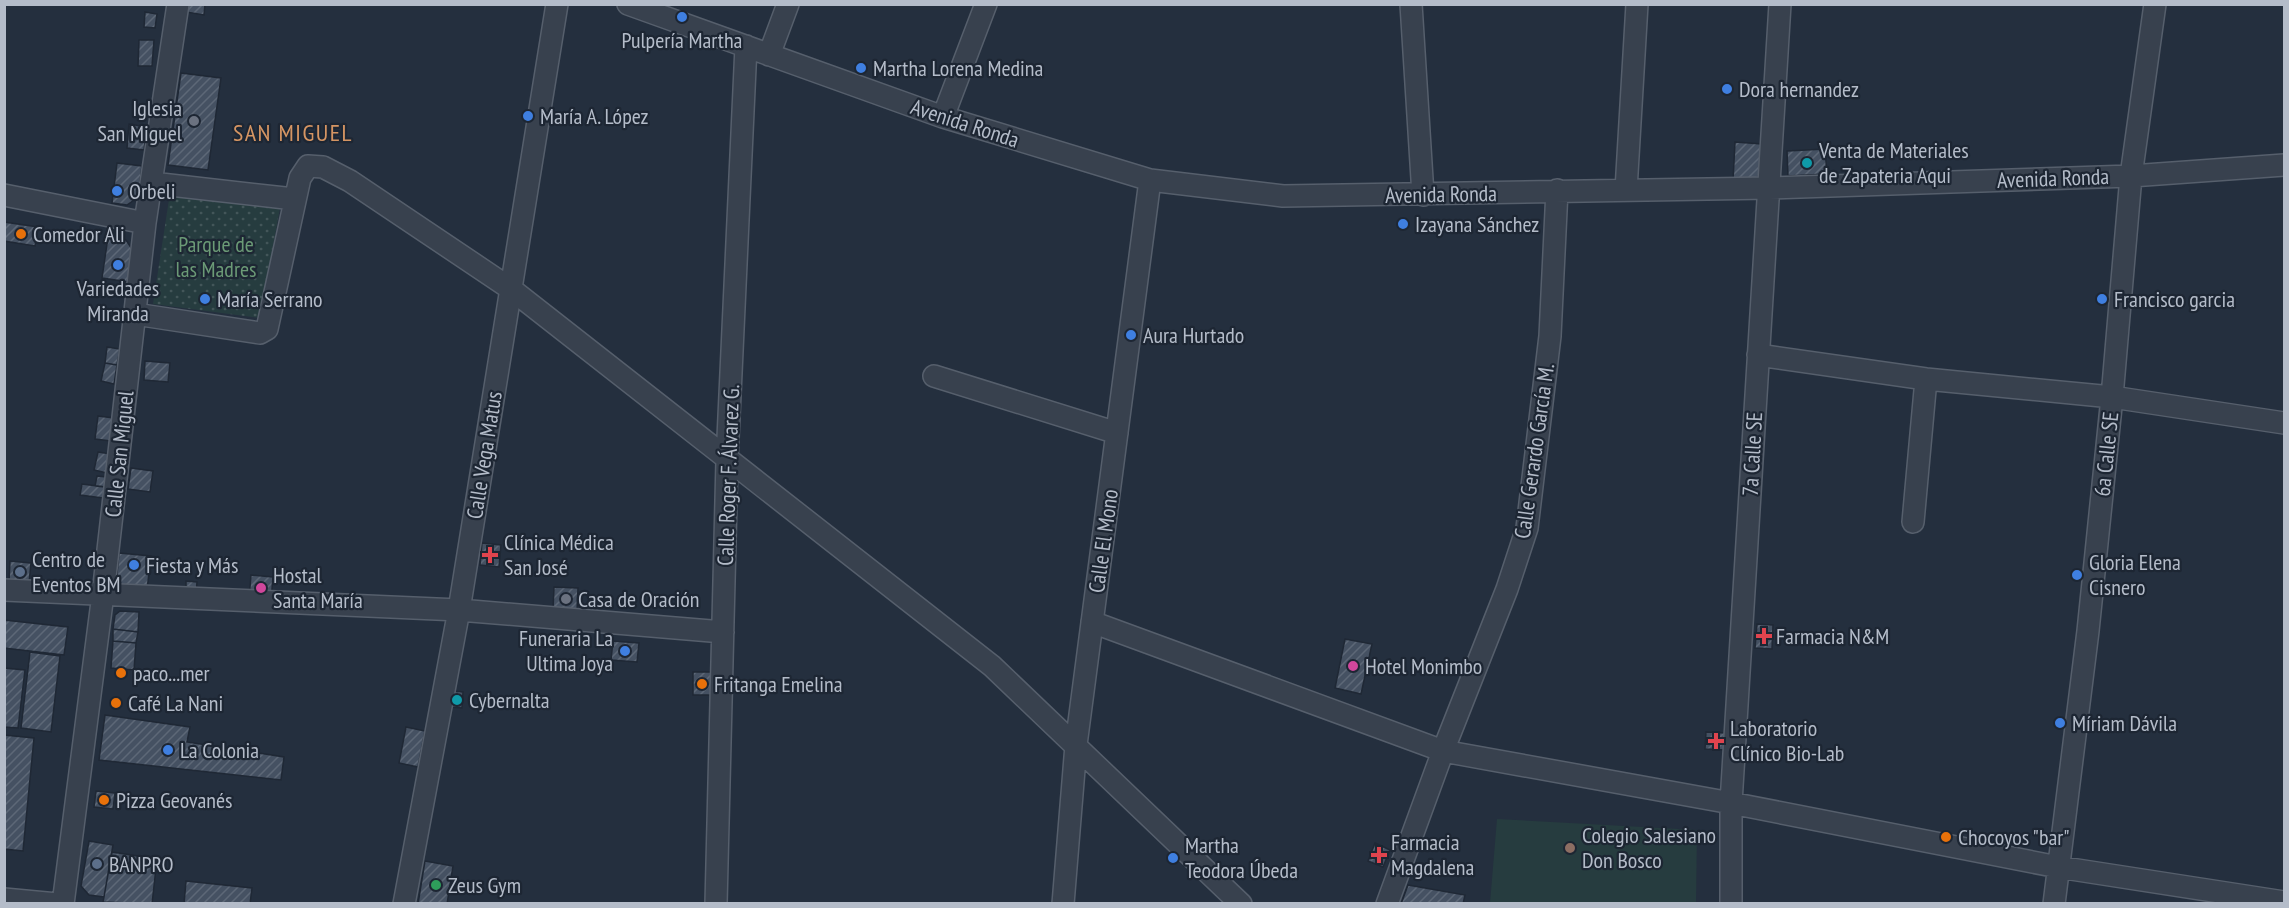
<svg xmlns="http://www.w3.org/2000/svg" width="2289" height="908" font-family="'PT Sans Narrow',sans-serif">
	<defs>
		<pattern id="park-dots" width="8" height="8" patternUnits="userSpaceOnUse" patternTransform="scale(1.5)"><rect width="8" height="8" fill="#263c3f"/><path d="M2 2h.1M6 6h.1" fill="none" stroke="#435659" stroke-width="1.8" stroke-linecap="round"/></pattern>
		<pattern id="building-hatch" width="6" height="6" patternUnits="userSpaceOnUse" patternTransform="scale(1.5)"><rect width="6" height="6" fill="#455162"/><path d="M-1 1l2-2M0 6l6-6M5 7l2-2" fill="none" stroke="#5d6877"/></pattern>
	</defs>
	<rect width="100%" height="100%" fill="#242f3e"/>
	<path fill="#263c3f" d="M1497,819L1697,830L1696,903H1490Z"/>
	<path fill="url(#park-dots)" d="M170,193L280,208L260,318L153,304Z"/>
	<path fill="url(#building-hatch)" stroke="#1f2835" stroke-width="1.5" d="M187,4H205L204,15L186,12Z
		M145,12L157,14L155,28L144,27Z
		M139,40H154L152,66H138Z
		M181,73L221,78L208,170L168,165Z
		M129,124L147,127L144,150L127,148Z
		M1735,142L1762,144L1761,170L1758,177L1748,182L1733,181Z
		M1825,149L1827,174L1788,176L1787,151Z
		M117,163L142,166L138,197L127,205L112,203Z
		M4,222L38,227L35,246L4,241Z
		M108,237L126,240L134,252L129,282L102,278Z
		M107,347L120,349L117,365L105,363Z
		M145,361L170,363L168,382L144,380Z
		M105,363L117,365L114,384L101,381Z
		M98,416L114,418L111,441L95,439Z
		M98,452L111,454L107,473L94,470Z
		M131,468L153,471L150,492L128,489Z
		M97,476L107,477L105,487L95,486Z
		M82,484L105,487L103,498L80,495Z
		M482,543L501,545L499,567L480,565Z
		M119,553L151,556L147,590L122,587L117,574Z
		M10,561L31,563L29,583L9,582Z
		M251,575L273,577L271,601L249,599Z
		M186,581L197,582L196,594H186Z
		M554,587L578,588L577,611L553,610Z
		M120,611L139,612L138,632L113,629L115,615Z
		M4,620L68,627L64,655L4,648Z
		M1757,624L1773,625L1772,649L1755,648Z
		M113,629L138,632L136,643L113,641Z
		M1345,639L1372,644L1361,694L1335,688Z
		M113,641L136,643L134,670L111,668Z
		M613,641L639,643L637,662L611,660Z
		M30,652L60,656L51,732L21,728Z
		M4,668L25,670L18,728L4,727Z
		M693,672H711V695H693Z
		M453,691L463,692L462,708L451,707Z
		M105,715L190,727L187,742L284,757L281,780L99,760Z
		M406,727L425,731L418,767L399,763Z
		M1706,732L1727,733L1726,750L1705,749Z
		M4,735L34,738L23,851L4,849Z
		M96,791L115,793L113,809L94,807Z
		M89,841L113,845L104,897L89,895L81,886Z
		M1375,843L1390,850L1383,867L1368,861Z
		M112,852L157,859L152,904L103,902Z
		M425,861L453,866L447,904H418Z
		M186,881L252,888L250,904H184Z
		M1408,885L1465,895L1463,904H1401Z"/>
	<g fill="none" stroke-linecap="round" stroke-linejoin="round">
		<g stroke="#565f6c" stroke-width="24">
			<path id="minor" d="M628,4L943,117L1150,180L1283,196L1769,188L2131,176L2284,165
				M1411,4L1423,195
				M769,55L788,4
				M943,117L986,4
				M152,183L294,199
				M1626,190L1637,4
				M4,195L145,223
				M135,314L260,333L267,329L300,178L308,166L323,167L350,181L511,289L992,666L1241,904
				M1758,355L1926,379L2112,397L2284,423
				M934,376L1117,433
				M1913,522L1926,379
				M4,590L459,610L723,632
				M1092,622L1443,751L1731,803L2058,867L2284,902
				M4,899L57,904
				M63,904L103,594L145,223L178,4
				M404,904L459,610L557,4
				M716,904L727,460L746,46
				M1063,904L1076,745L1150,180
				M1387,904L1443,751L1507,589L1527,528L1550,336L1557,190
				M1731,904V803L1780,4
				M2054,904L2088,631L2112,397L2131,176L2155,4"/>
		</g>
		<use href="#minor" stroke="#38414e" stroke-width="21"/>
	</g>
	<g fill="#3f7fe0" stroke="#1d2633" stroke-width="2">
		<circle cx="682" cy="17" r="6"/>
		<circle cx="861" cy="68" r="6"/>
		<circle cx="1727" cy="89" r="6"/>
		<circle cx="528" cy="116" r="6"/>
		<circle cx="117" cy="191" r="6"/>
		<circle cx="1403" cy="224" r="6"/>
		<circle cx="118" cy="265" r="6"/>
		<circle cx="205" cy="299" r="6"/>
		<circle cx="2102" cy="299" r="6"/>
		<circle cx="1131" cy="335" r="6"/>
		<circle cx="134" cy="565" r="6"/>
		<circle cx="2077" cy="575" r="6"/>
		<circle cx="625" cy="651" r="6"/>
		<circle cx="2060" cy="723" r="6"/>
		<circle cx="168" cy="750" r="6"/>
		<circle cx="1173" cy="858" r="6"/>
	</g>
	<g fill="#6b7280" stroke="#1d2633" stroke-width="2">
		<circle cx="194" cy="121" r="6"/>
		<circle cx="566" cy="599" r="6"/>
	</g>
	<g fill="#0f9aa8" stroke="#1d2633" stroke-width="2">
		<circle cx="1807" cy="163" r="6"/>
		<circle cx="457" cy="700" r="6"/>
	</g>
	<g fill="#e8710a" stroke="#1d2633" stroke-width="2">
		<circle cx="21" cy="234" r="6"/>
		<circle cx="121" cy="673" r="6"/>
		<circle cx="702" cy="684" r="6"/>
		<circle cx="116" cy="703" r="6"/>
		<circle cx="104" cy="800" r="6"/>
		<circle cx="1946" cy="837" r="6"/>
	</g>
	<g fill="#e0444e" stroke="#1d2633" stroke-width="2">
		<path d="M487 546h6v6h6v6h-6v6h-6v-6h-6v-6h6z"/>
		<path d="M1761 627h6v6h6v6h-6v6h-6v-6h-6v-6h6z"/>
		<path d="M1713 732h6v6h6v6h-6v6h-6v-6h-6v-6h6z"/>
		<path d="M1376 846h6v6h6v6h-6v6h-6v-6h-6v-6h6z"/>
	</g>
	<g fill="#5c6f8a" stroke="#1d2633" stroke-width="2">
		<circle cx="20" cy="572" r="6"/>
		<circle cx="97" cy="864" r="6"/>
	</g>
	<g fill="#d1479c" stroke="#1d2633" stroke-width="2">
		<circle cx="261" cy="588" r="6"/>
		<circle cx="1353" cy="666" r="6"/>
	</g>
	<circle fill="#8d6e63" stroke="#1d2633" stroke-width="2" cx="1570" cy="848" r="6"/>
	<circle fill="#2e9e5b" stroke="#1d2633" stroke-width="2" cx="436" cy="885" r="6"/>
	<g text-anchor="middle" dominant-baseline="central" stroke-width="4.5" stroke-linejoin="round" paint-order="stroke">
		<g font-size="22" fill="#b4bcc9" stroke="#1d2633" text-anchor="start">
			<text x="682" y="40" text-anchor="middle">Pulpería Martha</text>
			<text x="873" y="68">Martha Lorena Medina</text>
			<text x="1739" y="89">Dora hernandez</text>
			<text x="182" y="108" text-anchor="end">Iglesia<tspan x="182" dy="25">San Miguel</tspan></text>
			<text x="540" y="116">María A. López</text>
			<text x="1819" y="150">Venta de Materiales<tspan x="1819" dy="25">de Zapateria Aqui</tspan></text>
			<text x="129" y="191">Orbeli</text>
			<text x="1415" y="224">Izayana Sánchez</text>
			<text x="33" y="234">Comedor Ali</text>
			<text x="118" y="288" text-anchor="middle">Variedades<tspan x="118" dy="25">Miranda</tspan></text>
			<text x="217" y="299">María Serrano</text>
			<text x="2114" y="299">Francisco garcia</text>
			<text x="1143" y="335">Aura Hurtado</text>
			<text x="504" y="542">Clínica Médica<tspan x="504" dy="25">San José</tspan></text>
			<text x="32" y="559">Centro de<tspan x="32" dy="25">Eventos BM</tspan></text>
			<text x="2089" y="562">Gloria Elena<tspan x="2089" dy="25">Cisnero</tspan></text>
			<text x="146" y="565">Fiesta y Más</text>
			<text x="273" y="575">Hostal<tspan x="273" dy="25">Santa María</tspan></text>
			<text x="578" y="599">Casa de Oración</text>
			<text x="1776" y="636">Farmacia N&amp;M</text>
			<text x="613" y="638" text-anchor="end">Funeraria La<tspan x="613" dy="25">Ultima Joya</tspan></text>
			<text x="1365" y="666">Hotel Monimbo</text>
			<text x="133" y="673">paco...mer</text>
			<text x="714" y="684">Fritanga Emelina</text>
			<text x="469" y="700">Cybernalta</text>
			<text x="128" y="703">Café La Nani</text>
			<text x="2072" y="723">Míriam Dávila</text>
			<text x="1730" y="728">Laboratorio<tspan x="1730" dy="25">Clínico Bio-Lab</tspan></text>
			<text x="180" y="750">La Colonia</text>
			<text x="116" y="800">Pizza Geovanés</text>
			<text x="1582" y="835">Colegio Salesiano<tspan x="1582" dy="25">Don Bosco</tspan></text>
			<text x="1958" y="837">Chocoyos "bar"</text>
			<text x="1391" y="842">Farmacia<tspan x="1391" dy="25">Magdalena</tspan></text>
			<text x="1185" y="845">Martha<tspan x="1185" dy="25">Teodora Úbeda</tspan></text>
			<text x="109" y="864">BANPRO</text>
			<text x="448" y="885">Zeus Gym</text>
		</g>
		<g font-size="22" fill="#b4bcc9" stroke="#1d2633">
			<text transform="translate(965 123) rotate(18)">Avenida Ronda</text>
			<text transform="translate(2053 178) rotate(-2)">Avenida Ronda</text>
			<text transform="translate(1441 194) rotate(-1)">Avenida Ronda</text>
			<text transform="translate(1534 451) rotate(-82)">Calle Gerardo García M.</text>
			<text transform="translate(119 454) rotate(-84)">Calle San Miguel</text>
			<text transform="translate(1752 454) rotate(-87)">7a Calle SE</text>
			<text transform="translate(2106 454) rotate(-84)">6a Calle SE</text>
			<text transform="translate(484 455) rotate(-81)">Calle Vega Matus</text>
			<text transform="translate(728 475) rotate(-88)">Calle Roger F. Álvarez G.</text>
			<text transform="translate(1103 541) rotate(-82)">Calle El Mono</text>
		</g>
		<g font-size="22" fill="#6b9a76" stroke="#1d2633">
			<text x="216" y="244">Parque de<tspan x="216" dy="25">las Madres</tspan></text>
		</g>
		<g font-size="24" letter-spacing="1.5" fill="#d59563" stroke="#1d2633">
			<text x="293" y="132">SAN MIGUEL</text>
		</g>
	</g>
	<rect width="2289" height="908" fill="none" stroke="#b4bcc9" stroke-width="12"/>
</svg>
